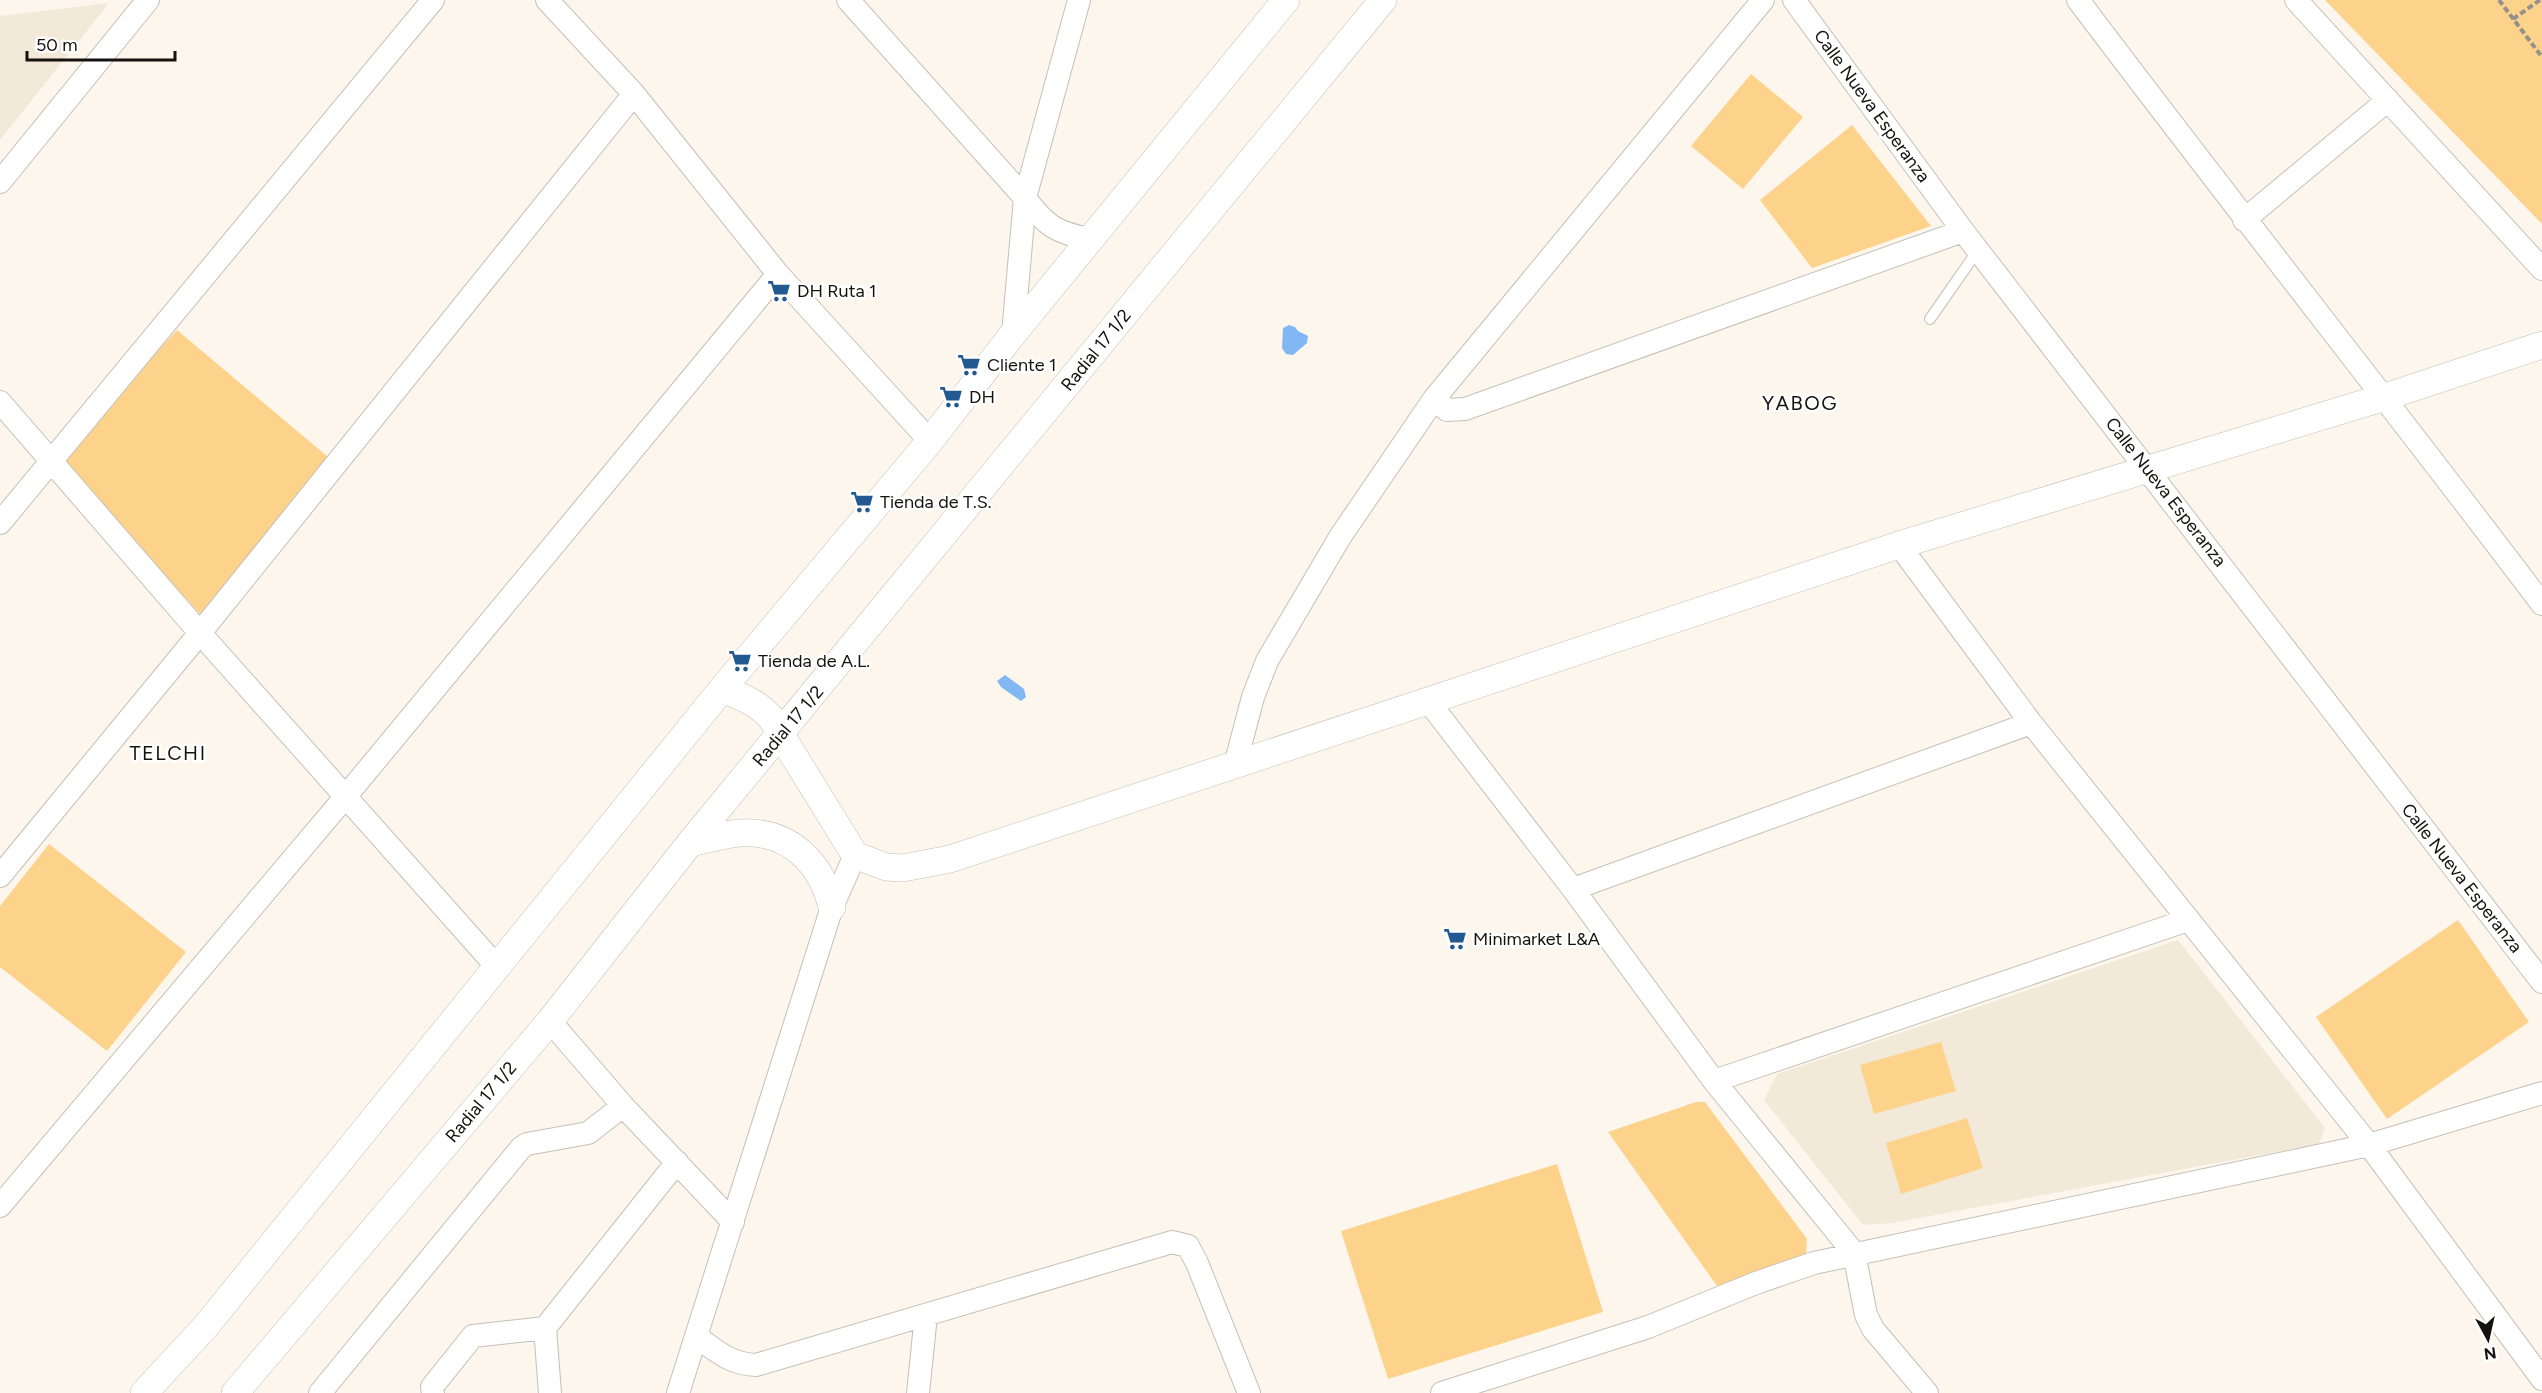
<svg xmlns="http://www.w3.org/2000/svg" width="2542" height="1393" font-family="Figtree,sans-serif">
	<rect width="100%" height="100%" fill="#fcf6ed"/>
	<path fill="#f2e9d9" d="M109,3L0,140V16Z
		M2178,940L2325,1128L2319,1144L1892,1223L1863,1225L1764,1100L1777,1074Z"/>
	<path fill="#fdd38c" d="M2325,0H2542V224Z
		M1751,74L1803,117L1743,189L1691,146Z
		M1852,125L1931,226L1812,268L1760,200Z
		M177,330L328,457L200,614L62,461L112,400Z
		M49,844L186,952L107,1051L0,967V906Z
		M2458,920L2529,1022L2387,1119L2316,1017Z
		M1941,1042L1956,1091L1874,1114L1860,1065Z
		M1696,1102H1705L1807,1239L1806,1254L1717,1286L1608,1132Z
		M1967,1118L1983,1168L1901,1194L1886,1143Z
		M1557,1164L1603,1312L1388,1379L1341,1231Z"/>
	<path fill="#81b7f3" d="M1289,325L1295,327L1298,331L1308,336L1307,343L1293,355L1286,354L1282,348L1283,328Z
		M1005,675L1024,689L1026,697L1021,701L1001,687L997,681Z"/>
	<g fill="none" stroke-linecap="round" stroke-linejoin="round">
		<g stroke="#c5c0b7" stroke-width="12">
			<path id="service" d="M1930,319L1978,250"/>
		</g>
		<g stroke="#c5c0b7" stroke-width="24">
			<path id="minor" d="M547,0L634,94L778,274L930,441
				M848,0L1025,198C1045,225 1056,233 1090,239
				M1794,0L1963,231L2542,982
				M2078,0C2231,203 2389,402 2542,604
				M2296,0L2542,269
				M0,182L148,0
				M2244,220L2388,100
				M1013,334L1025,198L1079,0
				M1434,399L1447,410L1465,409L1963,231
				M0,402L200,633L498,968
				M0,523L433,0
				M1899,545L2031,723L2369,1145L2542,1379
				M1428,701L1573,889L1714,1081L1854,1253L1866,1315L1873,1329L1927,1393
				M1235,765L1253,697L1267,661L1340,537L1434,399L1763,0
				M0,876L200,633L634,94
				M1573,889L2031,723
				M550,1021L623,1106L733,1222
				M1714,1081L2188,920
				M0,1206L346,796L778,274
				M696,1336C716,1351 730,1364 756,1365L1172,1242L1188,1246L1197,1263L1249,1393
				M320,1393L521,1148L527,1144L588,1133L623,1106
				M433,1393L432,1387L473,1336L545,1328
				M550,1393L545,1328L677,1162
				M678,1393L832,907L855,855
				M918,1393L926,1315
				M1442,1393L1648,1327L1756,1283L1814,1263L2369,1145L2542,1093"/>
		</g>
		<g stroke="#c5c0b7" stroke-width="28">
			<path id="tertiary" d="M722,689C747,698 771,709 781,735L855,855L886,867L903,868L950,859L1899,545L2385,397L2542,345
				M690,843C706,840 724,834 740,833C789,830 821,862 832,907
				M144,1393L206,1326L722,689L930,441L1013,334L1286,0
				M235,1393L550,1021L690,843L1383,0"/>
		</g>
		<path stroke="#95918b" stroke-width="4" stroke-dasharray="6 3" stroke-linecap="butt" d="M2499,0L2542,57
			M2513,19L2540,0"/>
		<use href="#service" stroke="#fff" stroke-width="10"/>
		<use href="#minor" stroke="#fff" stroke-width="22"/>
		<use href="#tertiary" stroke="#fff" stroke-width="27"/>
	</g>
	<defs>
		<g id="supermarket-bare" transform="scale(1.8)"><path d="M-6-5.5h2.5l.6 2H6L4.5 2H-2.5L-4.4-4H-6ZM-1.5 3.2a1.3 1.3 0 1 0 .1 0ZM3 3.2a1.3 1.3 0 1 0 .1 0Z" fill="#235991" stroke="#fff" stroke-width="2.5" paint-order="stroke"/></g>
	</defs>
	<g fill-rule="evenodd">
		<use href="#supermarket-bare" x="779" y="291"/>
		<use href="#supermarket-bare" x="969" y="365"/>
		<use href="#supermarket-bare" x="951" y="397"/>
		<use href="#supermarket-bare" x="862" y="502"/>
		<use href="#supermarket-bare" x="740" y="661"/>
		<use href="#supermarket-bare" x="1455" y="939"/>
	</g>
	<g text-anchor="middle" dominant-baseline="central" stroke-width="5" stroke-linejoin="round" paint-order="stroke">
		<g font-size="18" fill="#14120f" stroke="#fff">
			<text transform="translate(1872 106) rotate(54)">Calle Nueva Esperanza</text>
			<text transform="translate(1096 350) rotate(-51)">Radial 17 1/2</text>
			<text transform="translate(2166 492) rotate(52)">Calle Nueva Esperanza</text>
			<text transform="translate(788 726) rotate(-50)">Radial 17 1/2</text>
			<text transform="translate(2462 878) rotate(52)">Calle Nueva Esperanza</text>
			<text transform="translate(481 1102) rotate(-50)">Radial 17 1/2</text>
		</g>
		<g font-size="18" fill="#14120f" stroke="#fff" text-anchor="start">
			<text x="797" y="291">DH Ruta 1</text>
			<text x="987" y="365">Cliente 1</text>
			<text x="969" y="397">DH</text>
			<text x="880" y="502">Tienda de T.S.</text>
			<text x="758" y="661">Tienda de A.L.</text>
			<text x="1473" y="939">Minimarket L&amp;A</text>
		</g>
		<g font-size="20" letter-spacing="1.5" fill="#14120f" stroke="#fff">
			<text x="1800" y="403">YABOG</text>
			<text x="168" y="753">TELCHI</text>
		</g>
	</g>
	<g transform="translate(2488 1339) rotate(172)" stroke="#ffffff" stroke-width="4.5" paint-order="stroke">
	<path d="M0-4.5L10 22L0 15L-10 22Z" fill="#14120f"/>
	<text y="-9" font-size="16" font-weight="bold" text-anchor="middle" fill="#14120f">N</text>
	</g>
	<path d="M27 51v9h148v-9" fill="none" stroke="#14120f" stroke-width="3"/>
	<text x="36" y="51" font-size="18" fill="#14120f" stroke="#ffffff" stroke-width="4.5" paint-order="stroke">50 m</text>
</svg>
